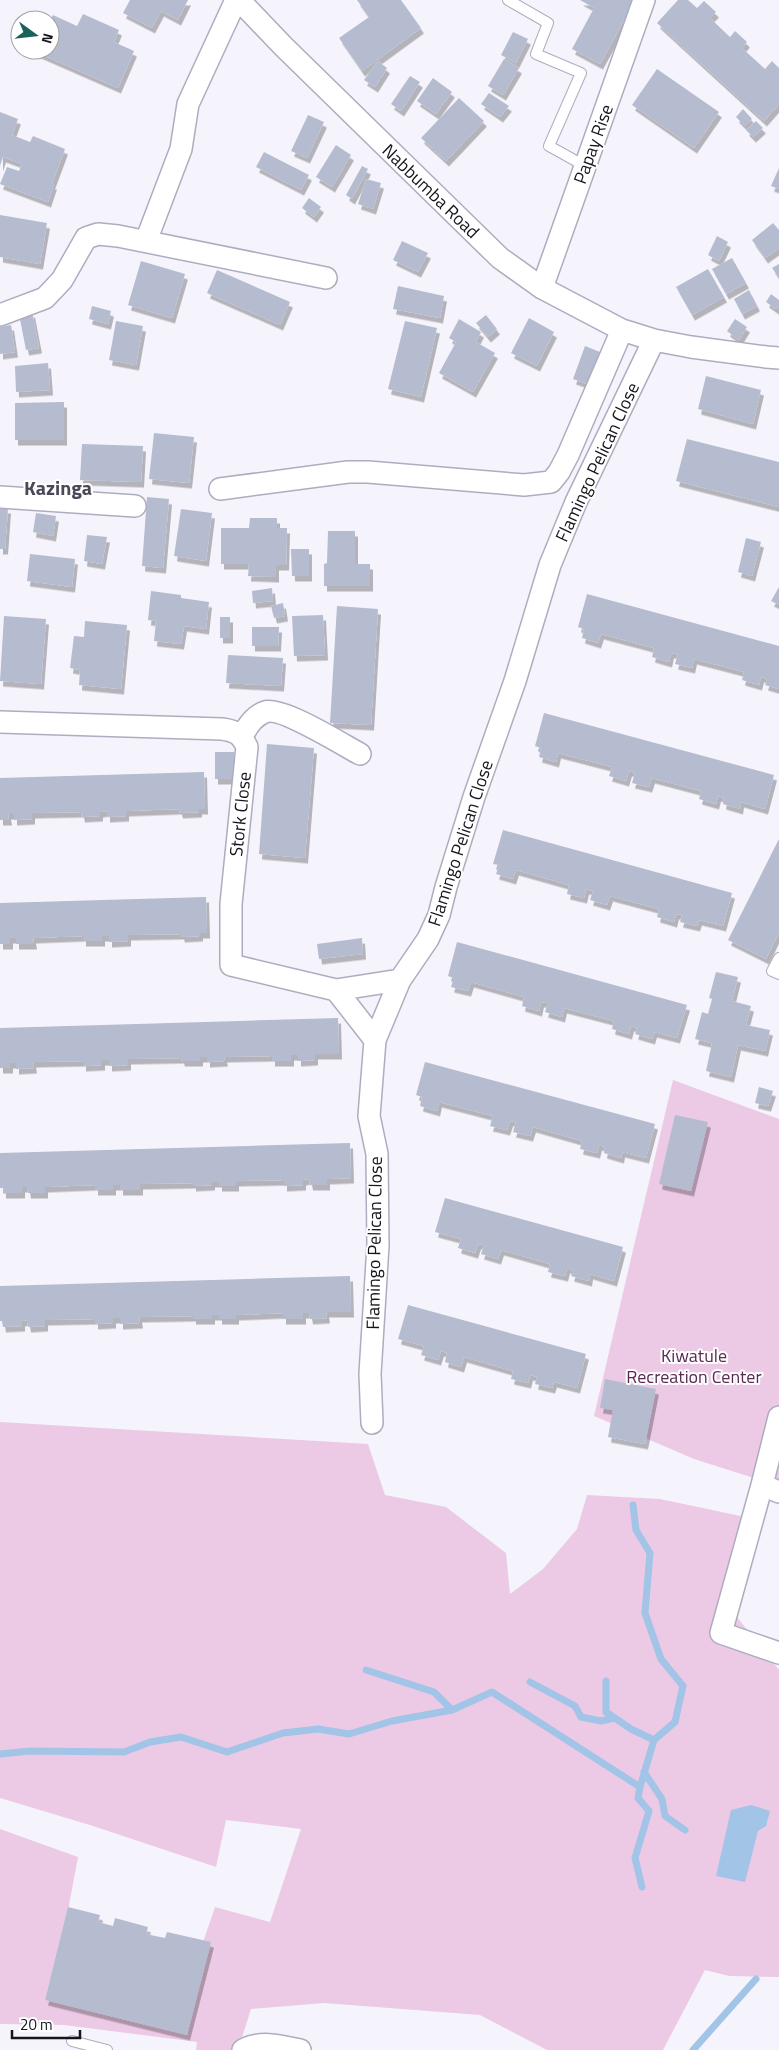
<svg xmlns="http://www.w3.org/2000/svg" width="779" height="2050" font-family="'Titillium Web',sans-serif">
	<defs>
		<filter id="shadow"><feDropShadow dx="3" dy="5.5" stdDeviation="0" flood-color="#0004"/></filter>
	</defs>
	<rect width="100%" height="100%" fill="#f5f4fc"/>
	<path fill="#eccae5" d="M673,1080L779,1119V1486L694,1459L594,1416Z
		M0,1422L368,1444L385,1495L446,1507L506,1553L510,1594L543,1569L577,1529L587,1495L660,1499L750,1518L733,1612L779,1670V1977L729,1976L705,1970L663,2050H547L480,2015L324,2003L251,2009L238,2050H196L197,2042L64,2025L0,2024V1829L78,1857L66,1921L45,2000L80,2005L199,1954L215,1907L270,1922L301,1829L226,1820L216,1867L93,1826L0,1798Z"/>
	<path fill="#a1c4e7" d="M751,1805L770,1811L766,1826L758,1831L745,1882L716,1876L731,1810Z"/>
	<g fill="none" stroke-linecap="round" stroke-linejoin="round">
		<path stroke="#a1c4e7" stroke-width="7" d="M633,1505L636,1530L650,1553L645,1613L661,1659L683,1686L675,1722L654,1740
			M366,1670L434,1692L452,1710
			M606,1681V1712L631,1729L654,1740L640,1787
			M530,1682L575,1706L581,1717L601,1721L614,1718
			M0,1754L30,1751L124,1752L150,1742L181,1737L227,1752L283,1733L318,1729L349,1734L392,1721L452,1710L492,1692L640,1787L638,1798L649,1811L635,1858L642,1887
			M644,1772L662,1799L665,1816L685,1830
			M693,2050L756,1979"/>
	</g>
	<path fill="#b5bccf" filter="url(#shadow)" d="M130,0H188L178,20L161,11L152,28L123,13Z
		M357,0H401L421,28L362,71L339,38L369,17Z
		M580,0H635L600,64L572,49L594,8Z
		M678,0H688L697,8L704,1L716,12L710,18L730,37L735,31L747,42L742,48L765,69L772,61L779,68V104L764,121L657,23Z
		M83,14L119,30L114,42L134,51L118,88L36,52L37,50H50V21L53,15L77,26Z
		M513,32L528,39L516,63L501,55Z
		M504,59L519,68L503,95L488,86Z
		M378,61L387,68L375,87L364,80Z
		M657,69L719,112L694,148L632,105Z
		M410,76L420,82L401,111L391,104Z
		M433,78L452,92L436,114L417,101Z
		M489,93L509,106L500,117L481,104Z
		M459,98L484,121L446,161L421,138Z
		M743,109L752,119L745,126L736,117Z
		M0,112L18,119L12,135L30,142L33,136L65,149L52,184H54L48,202L0,184L7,167L19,171L22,164L3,157L0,166Z
		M308,115L324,122L307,158L291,151Z
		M756,121L763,128L753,137L746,130Z
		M336,145L351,155L332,187L316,177Z
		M264,152L309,175L301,190L256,167Z
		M362,166L368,169L352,199L346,195Z
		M779,168V189L771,186Z
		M366,179L381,183L373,209L358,204Z
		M309,198L321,207L314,217L302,208Z
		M0,215L47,223L40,264L0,257Z
		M773,223L779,230V248L765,258L752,240Z
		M717,236L728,242L719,261L708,255Z
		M402,241L428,253L418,272L393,260Z
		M732,258L746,283L726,294L712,269Z
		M141,261L185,274L172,318L128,305Z
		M779,264V278L772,268Z
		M708,269L724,297L692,315L676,287Z
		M217,270L290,302L280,325L207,293Z
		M398,286L444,296L440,318L393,309Z
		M749,290L757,306L742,314L734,299Z
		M771,294L779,300V305L776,309L766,302Z
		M92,306L111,311L108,324L89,319Z
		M32,312L39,348L26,350L19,314Z
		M486,315L497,329L488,337L476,323Z
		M529,318L554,332L537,366L511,353Z
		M459,319L481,332L476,342L495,353L473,392L439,373L456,342L449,338Z
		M735,319L747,327L739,340L727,331Z
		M116,321L143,326L136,365L109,360Z
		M405,321L437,328L421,397L388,389Z
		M11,325L15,352L0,354V327Z
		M585,346L605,354L593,386L573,379Z
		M48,363L50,390L16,392L15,366Z
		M706,376L761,390L753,424L698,409Z
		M64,402V440H15V403Z
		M154,433L194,437L189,483L149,479Z
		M687,439L779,462V507L676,481Z
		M82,444L143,446L141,482L80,480Z
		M147,497L169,499L163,568L142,566Z
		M0,508H8L5,549H0Z
		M181,509L212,513L206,561L174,556Z
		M36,513L56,516L53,536L33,532Z
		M250,518H277V528H287L286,565H276V577L248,576L249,564H221V528H249Z
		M328,531H355V564H370V586H324V564L327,563Z
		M87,535L107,537L102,564L84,561Z
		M746,538L761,542L752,576L738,572Z
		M291,549H309V576H292Z
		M30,554L75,559L72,587L27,581Z
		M779,587V605L771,601Z
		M272,588L273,601L253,603L252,591Z
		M151,591L181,595V598L209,602L206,629L184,626L181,644L154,641L156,621L148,620Z
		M587,594L779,646V689L765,685L767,679L761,677L759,685L742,680L744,672L694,659L692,668L675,664L678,654L671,653L669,662L652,657L654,648L601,634L598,643L582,638L584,629L578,627Z
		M283,603L285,616L274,618L271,606Z
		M337,606L378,609L371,725L330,723Z
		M323,615L325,655L294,656L292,616Z
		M4,616L46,619L41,684L0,681Z
		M220,617H230V638H220Z
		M85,621L127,625L121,689L79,685L80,670L70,668L74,636L84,637Z
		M252,627H279L278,646H252Z
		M228,655L283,658L281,686L226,683Z
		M544,713L774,775L765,809L741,802L740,809L723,804L724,798L718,796L716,804L699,799L701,791L652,778L649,787L632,783L635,773L629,771L626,781L609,776L612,767L558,753L556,762L539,757L541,748L535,746Z
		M267,744L314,748L305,858L259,854Z
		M215,752H234V779H215Z
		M204,772L205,809H199V812L180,813L179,809L126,811V816L107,817V811L100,812V816L82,817L81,812L32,813V819L14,820V814H8L9,820H0V778Z
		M503,830L732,893L723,926L699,920L697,926L680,922L682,915L676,914L674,922L657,917L659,909L610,896L607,905L590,900L593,891L586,889L584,898L567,894L569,885L516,870L513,879L496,874L499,865L493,864Z
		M779,839V932L766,959L728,940Z
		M206,897L207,933H200V936L182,937L181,934L128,935V941L109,942V936H102V941H83V936L33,938L34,944H16V938H10V944H0V903Z
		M362,938L363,954L319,959L317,944Z
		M457,942L687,1005L677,1038L654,1032L652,1039L635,1034L637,1028L631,1026L629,1034L612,1029L614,1021L564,1008L562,1017L545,1012L548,1003L541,1002L539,1011L522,1006L524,997L471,982L468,991L451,987L454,978L448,976Z
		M716,972L738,977L732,1001L751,1006L746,1025L770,1030L765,1051L738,1045L731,1077L706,1071L712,1043L695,1039L702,1012L708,1014L712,999L709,998Z
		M338,1018L339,1054H315V1060L298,1061V1055H291V1061H272V1056L224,1057L225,1061L207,1062V1057H200V1061H182L181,1058L128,1059V1065L109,1066V1060H102V1065L83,1066V1061L33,1062L34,1068L16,1069V1063H10V1068H0V1028Z
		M425,1062L655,1124L646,1158L622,1152L621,1158L604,1153L605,1147L599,1145L597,1153L580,1149L582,1141L533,1127L530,1136L513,1132L516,1122L510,1121L507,1130L490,1126L493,1116L439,1102L437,1111L420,1106L422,1097L416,1095Z
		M759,1087L773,1091L768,1106L755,1103Z
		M675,1115L708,1122L691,1191L659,1184Z
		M350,1143L351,1178L327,1179V1185H310L309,1179L303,1180V1185L284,1186V1180L236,1181V1186H219V1182H212V1185L193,1186V1183L140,1184V1190H120V1185H113V1190H95V1185L45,1187V1193H28L27,1187H22V1193H3V1188H0V1153Z
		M445,1198L623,1247L614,1281L590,1274L589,1281L571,1276L573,1270L567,1268L565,1276L548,1272L550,1264L501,1250L498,1259L481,1254L484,1245L478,1244L475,1253L458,1248L461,1239L435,1232Z
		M350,1276L351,1312H326L327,1318L310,1319L309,1313H303V1319H283V1313L236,1315V1319H219V1315H212V1319H193V1316L139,1317L140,1323L120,1324V1318H113V1323L95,1324V1319L45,1320V1326L28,1327L27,1320L22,1321V1326L3,1327L2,1321H0V1286Z
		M408,1305L586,1354L577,1388L554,1382L552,1388L535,1384L537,1377L530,1375L528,1383L511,1379L513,1371L464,1357L461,1367L445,1362L447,1353L441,1351L438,1360L421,1355L424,1346L398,1339Z
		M605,1379L656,1389L645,1444L608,1437L613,1410L600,1408Z
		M68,1907L100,1915L98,1922L113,1926L115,1918L148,1927L146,1934L165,1938L167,1932L211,1942L187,2035L45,2000Z"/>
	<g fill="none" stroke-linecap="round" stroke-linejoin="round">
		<g stroke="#aeacbf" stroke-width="12">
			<path id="service" d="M508,0L548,23L536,54L581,73L549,146L585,166
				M779,958L772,971L779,974
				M72,2041L107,2050"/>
		</g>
		<g stroke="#aeacbf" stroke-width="24">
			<path id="minor" d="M239,0L283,46L500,258L542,288L622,330L654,340L691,347L766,357L779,358
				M146,241L181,149L188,104L236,0
				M542,288L644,0
				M0,315L45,298L62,280L86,238L98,234L118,236L326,278
				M220,489L348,472H368L524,485L551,482L559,472L568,455L622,330
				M0,497L135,506
				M0,722L222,729C236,731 241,734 247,747L231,904V965L336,990L400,980
				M242,737C247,726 254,716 265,712C281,706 343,745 360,754
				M336,990L375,1040
				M779,1417L762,1485L779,1492
				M372,1423L370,1374L378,1245L377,1154L369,1116L375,1040L400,980L428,939L439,915L446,887L474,797L515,681L550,565L576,502L654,340
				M762,1485L721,1633L779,1653
				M243,2050C260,2040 282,2046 300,2050"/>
		</g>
		<use href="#service" stroke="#fff" stroke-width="10"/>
		<use href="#minor" stroke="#fff" stroke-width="21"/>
	</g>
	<g text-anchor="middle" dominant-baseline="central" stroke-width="4" stroke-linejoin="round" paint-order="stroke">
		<g font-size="18" fill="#16151c" stroke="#fff">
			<text transform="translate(593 144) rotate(-70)">Papay Rise</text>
			<text transform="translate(431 191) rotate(44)">Nabbumba Road</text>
			<text transform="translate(597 462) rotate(-65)">Flamingo Pelican Close</text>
			<text transform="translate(240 814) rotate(-84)">Stork Close</text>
			<text transform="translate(460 843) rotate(-72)">Flamingo Pelican Close</text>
			<text transform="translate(374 1243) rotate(-89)">Flamingo Pelican Close</text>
		</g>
		<g font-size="18" fill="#5a2953" stroke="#fff">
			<text x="694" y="1355">Kiwatule<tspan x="694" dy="21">Recreation Center</tspan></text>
		</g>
		<g font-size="20" font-weight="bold" fill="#4b4959" stroke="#fff">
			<text x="58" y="487">Kazinga</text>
		</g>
	</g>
	<g transform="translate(35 35) rotate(105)"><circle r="24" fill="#ffffff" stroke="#a2a1a4"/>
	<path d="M0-4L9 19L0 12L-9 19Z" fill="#17635c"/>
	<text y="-8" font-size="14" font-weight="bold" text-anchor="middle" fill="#16151c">N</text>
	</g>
	<path d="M12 2030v8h68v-8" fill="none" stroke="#16151c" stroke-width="2.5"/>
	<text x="20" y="2030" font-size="15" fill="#16151c" stroke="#ffffff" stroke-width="4" paint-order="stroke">20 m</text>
</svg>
